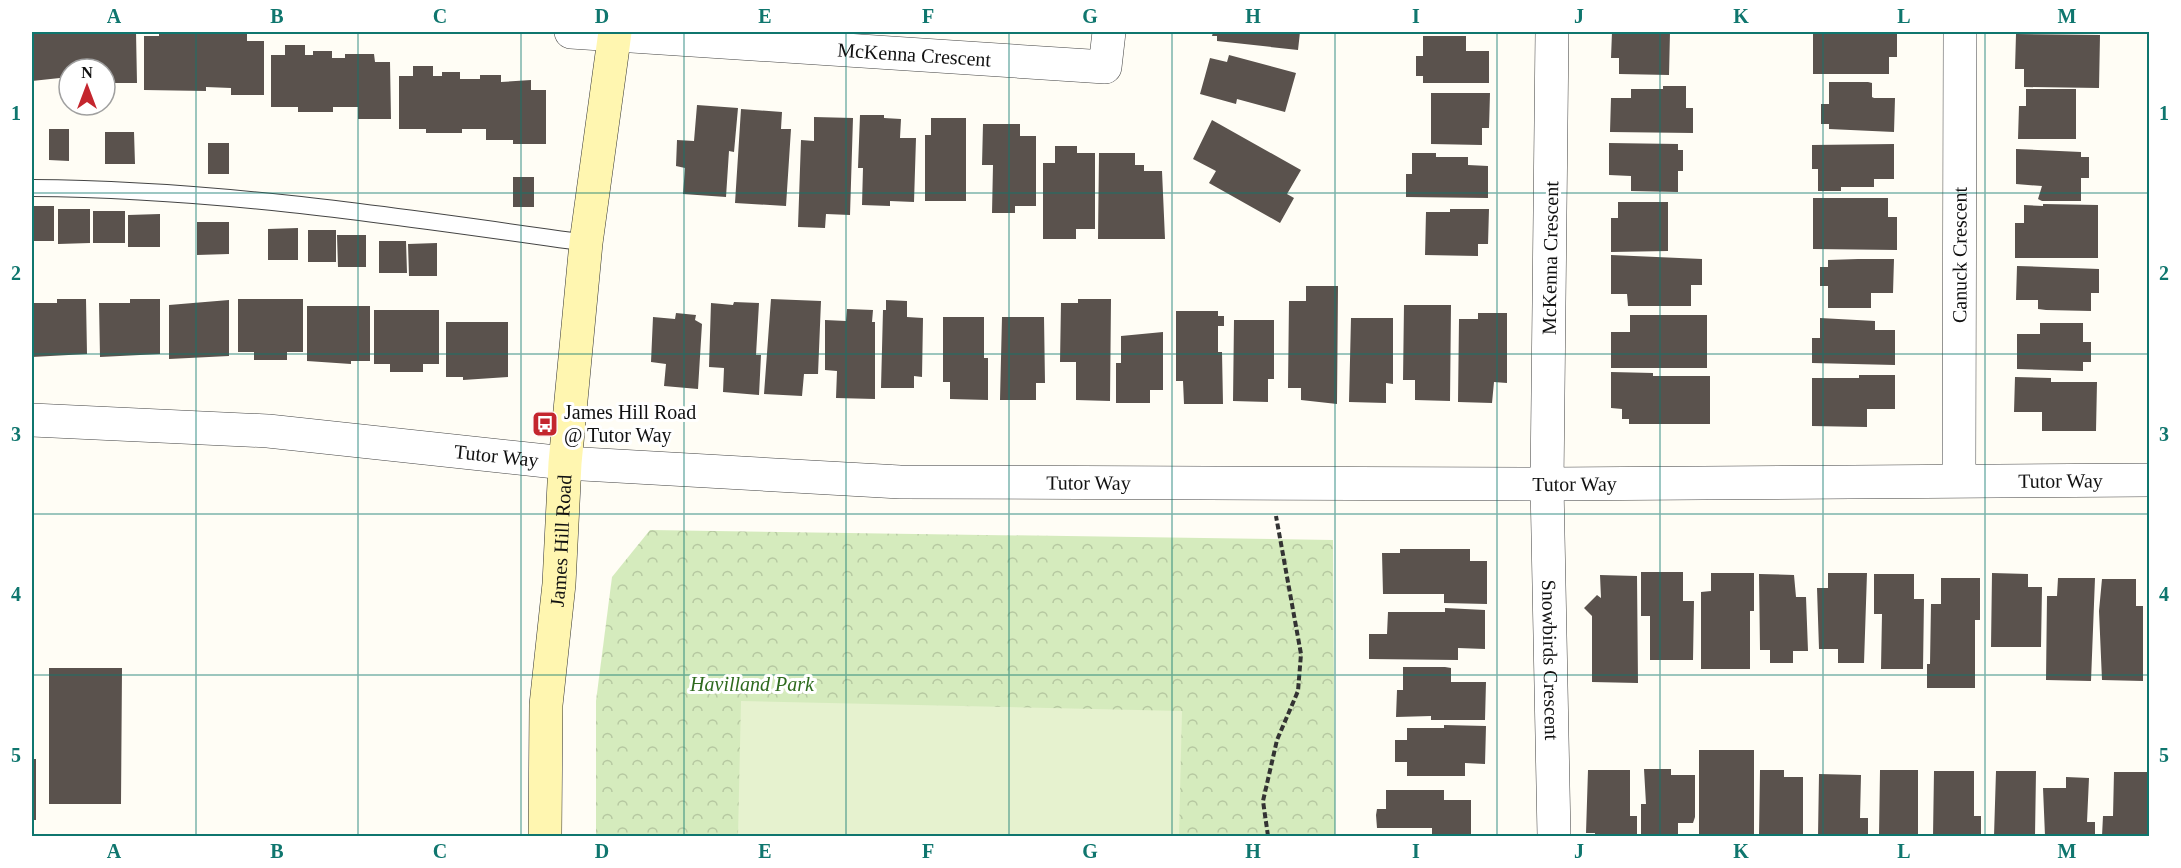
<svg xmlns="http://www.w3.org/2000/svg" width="2181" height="868" font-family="'Times New Roman',serif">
	<defs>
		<pattern id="park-crowns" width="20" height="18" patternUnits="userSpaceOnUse" patternTransform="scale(1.5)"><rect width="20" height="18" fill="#d5ebbd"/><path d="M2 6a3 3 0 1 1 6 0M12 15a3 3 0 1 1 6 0" fill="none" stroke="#b6c8a1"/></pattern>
	</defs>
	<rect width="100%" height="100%" fill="#fffdf5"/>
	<path fill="url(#park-crowns)" d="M650,530L1333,540L1335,836H596V701L612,577Z"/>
	<path fill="#e6f2cf" d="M741,701L1182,711L1179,836H738Z"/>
	<path fill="#5a524d" d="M32,32H136L137,83H105V69H69V77L32,81Z
		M159,32H207V34L247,32V41H264V95H231V88L206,87V91L144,90V36H159Z
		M1213,32H1300L1298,50L1217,41V36H1212Z
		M1612,32H1670L1669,75L1619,74V58H1611Z
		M1813,32H1897V57H1889V74H1813Z
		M2016,34L2100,35L2099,88L2024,87V69H2015Z
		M1423,36H1466V51H1489V83H1423V76H1416V56H1423Z
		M285,45H305V55H313V51H332V58H345V54H374L375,62H390L391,119H358V107H333V112H298V107H271V55H285Z
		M1229,55L1296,73L1285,112L1237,99L1236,104L1200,94L1210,58L1227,62Z
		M413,66H433V76H442V72H460V79H480V75H501V82L531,80V90H546V144H513V140H486V129H462V133H426V129H399V76H413Z
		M1829,82H1868L1872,83V97L1874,98H1895L1894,132L1829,129V124H1821V104H1829Z
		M1663,86H1686V108H1693V133L1610,132L1611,98H1631V89H1663Z
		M2026,89H2076V139H2018L2019,106H2026Z
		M1431,93H1490L1489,128H1482V145L1431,144Z
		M697,105L738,108L734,152L729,151L726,197L683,194L685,168L676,166L677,140L694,141Z
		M741,109L782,112L781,129H791L786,206L735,203Z
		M860,115H884V118L901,119L900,138H916L914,202L890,201V206L862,205L863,168H858Z
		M814,117L853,118L850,215L826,214L825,228L798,227L801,140L814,141Z
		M931,118H966V201H925V135H931Z
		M1212,120L1301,170L1287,194L1294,198L1280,223L1209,183L1216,171L1193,159Z
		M983,124H1020V136H1036V206H1015V213H992L993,165H982Z
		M49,129H69V161L49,160Z
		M105,132H134L135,164H105Z
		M208,143H229V174H208Z
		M1609,143L1678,144V150H1683V171H1678V192L1631,191V176L1609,175Z
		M1894,144V179H1874V187H1841V191H1818V169H1812V145Z
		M1055,146H1077V153H1095V229H1076V239H1043V163H1055Z
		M2016,149L2081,152V157H2089V178H2081V201H2042L2038,199L2042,186L2016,184Z
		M1099,153H1135V165H1144V171H1162L1165,239H1098Z
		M1412,153H1436V157H1468V165L1488,166V198L1406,197V174H1412Z
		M513,177H534V207H513Z
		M1813,198H1888V217H1897V250L1813,249Z
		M1618,202H1668V251L1611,252V218H1618Z
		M2043,204L2098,205V258H2015V223H2024V205L2043,206Z
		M32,206H54V241H32Z
		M58,209H90V243L58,244Z
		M1450,209H1489L1488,244H1478V256L1425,255L1426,212H1450Z
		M93,211H125V243H93Z
		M160,214V247H128V215Z
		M197,222H229V254L197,255Z
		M298,228V260H268V229Z
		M308,230H336V262H308Z
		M337,235H366V267H338Z
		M379,241H406L407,273H379Z
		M437,243V276H409L408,244Z
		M1611,255L1702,259V285H1691V306H1628L1627,294H1611Z
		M1858,259H1894L1893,293H1871V308H1828V286H1820V267H1828V260Z
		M2017,266L2099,269V293H2091V311L2046,310L2038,309V300H2016Z
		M1306,286H1338L1337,404L1301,400V388H1288L1289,301H1306Z
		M57,299H86L87,354L32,357V303H57Z
		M130,299H160V354L100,357L99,303H130Z
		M238,299H303V352H287V360H254V352H238Z
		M771,299L821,301L818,374H804L802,396L764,394Z
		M1078,299H1111L1110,401L1076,400V362H1060L1061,303H1078Z
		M229,300V356L169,359V305Z
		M886,300L907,301V317L923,318L922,377L914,376V388H881L883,310H886Z
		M734,302L759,303L756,355H761L759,395L723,392L724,368L709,367L711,303L733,305Z
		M1404,305H1451L1450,401L1415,400V380H1403Z
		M307,306H370V361H351V364L307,361Z
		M847,309L873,310L872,322H875V399L836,398L837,371L825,370V320L846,321Z
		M374,310H439V364H423V372H390V364H374Z
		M1176,311H1218V316H1224V326H1218V352H1222L1223,404H1184L1183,381H1176Z
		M676,313L696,315L695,320L702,324L698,389L664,386L666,364L651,362L653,317L675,319Z
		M1478,313H1507V383L1494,382L1492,403L1458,402L1459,319H1478Z
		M1630,315H1707V368H1611V332H1630Z
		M943,317H984V358H988V400L950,399V382H943Z
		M1002,317H1044L1045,383H1036V400H1000Z
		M1351,318H1393V384L1386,383V403L1349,402Z
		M1820,318L1875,321V330H1895V365L1812,363V338H1820Z
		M1234,320H1274V379H1268V402L1233,401Z
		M446,322H508V377L463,380V377H446Z
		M2040,323H2083V342H2091V362H2083V371L2017,369V334H2040Z
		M1163,332V390H1150V403H1116V363H1121V336Z
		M1611,372L1653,373V376H1710V424H1629V419H1622V409L1611,408Z
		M1859,375H1895V409H1867V427L1812,426V378H1859Z
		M2015,377L2051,378V382H2097L2096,431H2042V412H2014Z
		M1400,549H1470V561H1487V604L1444,603V594H1383L1382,553H1400Z
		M1641,572H1683V601H1694L1693,660H1650V616H1641Z
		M1711,573H1754V611H1750V669H1701V592L1711,591Z
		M1828,573H1867L1864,663H1838V649H1819L1817,588H1828Z
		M1992,573L2028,574V587H2042L2041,647H1991Z
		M1759,574L1794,575L1796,597H1806L1808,651H1793V663H1770V650H1760Z
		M1874,574H1914V599H1924L1923,669H1881L1882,614H1874Z
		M1600,575L1637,576L1638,683L1592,682V616L1584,608L1597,595L1601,598Z
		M1941,578H1980V620H1975V688H1927V664H1930L1931,604H1941Z
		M2058,578H2095L2091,681L2046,680L2047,596H2057Z
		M2102,579H2136V606H2143V681L2102,680L2099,611Z
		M1445,608L1485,610V649L1458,648V660L1369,659V634H1387L1388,612H1445Z
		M1403,667H1445L1451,668V682H1486L1485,720H1431V716L1396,717L1397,690H1403Z
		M49,668H122L121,804H49Z
		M1444,725L1486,726L1485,764L1465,763V776H1407V762H1395V740H1407V728H1444Z
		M1699,750H1754V836H1699Z
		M32,759H36V820H32Z
		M1644,769H1671V775H1695V817L1693,823H1678V836H1641V804H1646Z
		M1588,770H1630V816H1637V836H1595V833H1586Z
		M1760,770H1784V777H1803V836H1759Z
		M1880,770H1918V836H1879Z
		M1934,771H1974V816H1981V836H1933Z
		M1996,771H2036L2035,836H1994Z
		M2114,772H2150L2149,836H2102L2103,816H2113Z
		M1819,774L1861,775L1860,818H1868V836H1818Z
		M2066,777L2089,778L2087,822H2095V836H2045L2043,788H2066Z
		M1386,790H1444V800H1471V835L1432,834V828H1377L1376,815L1377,809H1386Z"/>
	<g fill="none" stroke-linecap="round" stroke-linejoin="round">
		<g stroke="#444" stroke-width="18">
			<path id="lane" d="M32,188C218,189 402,217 586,243"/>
		</g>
		<g stroke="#444" stroke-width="34">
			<g id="street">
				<path id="s1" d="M571,32L1105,67L1109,32"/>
				<path id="s2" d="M1552,32L1547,484L1554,836"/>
				<path id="s3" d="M32,420L268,431L565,463L900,482L1547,484L2150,480"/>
				<path id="s4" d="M1959,479L1960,32"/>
			</g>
		</g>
		<g stroke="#333" stroke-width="34">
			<g id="secondary">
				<path id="s5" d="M545,836L546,705L559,584L565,463L586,243L615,32"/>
			</g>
		</g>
		<path stroke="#333" stroke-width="4" stroke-dasharray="6 3" stroke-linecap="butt" d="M1268,836L1263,801L1277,740L1298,691L1301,654L1276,516"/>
		<use href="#lane" stroke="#fff" stroke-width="16"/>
		<use href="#street" stroke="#fff" stroke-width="33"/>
		<use href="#secondary" stroke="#fff6b0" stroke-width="33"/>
	</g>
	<path fill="none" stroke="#0f766e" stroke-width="1.5" stroke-opacity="0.55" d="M196,32V836M358,32V836M521,32V836M684,32V836M846,32V836M1009,32V836M1172,32V836M1335,32V836M1497,32V836M1660,32V836M1823,32V836M1985,32V836M32,193H2150M32,354H2150M32,514H2150M32,675H2150"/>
	<defs>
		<g id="bus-square" transform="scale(1.35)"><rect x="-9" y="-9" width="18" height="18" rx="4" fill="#c4262e" stroke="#fff"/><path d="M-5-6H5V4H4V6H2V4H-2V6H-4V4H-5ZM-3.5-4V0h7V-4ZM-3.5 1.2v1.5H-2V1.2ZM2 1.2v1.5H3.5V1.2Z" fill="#fff"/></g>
	</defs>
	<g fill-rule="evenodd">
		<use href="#bus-square" x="545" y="424"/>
	</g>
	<g text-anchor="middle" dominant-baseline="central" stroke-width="6" stroke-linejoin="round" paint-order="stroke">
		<g font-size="20" fill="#111" stroke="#fff">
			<text stroke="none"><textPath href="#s1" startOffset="344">McKenna Crescent</textPath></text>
			<text stroke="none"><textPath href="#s4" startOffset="224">Canuck Crescent</textPath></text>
			<text transform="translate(1550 258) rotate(-89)">McKenna Crescent</text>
			<text stroke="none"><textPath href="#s3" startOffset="466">Tutor Way</textPath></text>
			<text stroke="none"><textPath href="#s3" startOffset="2031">Tutor Way</textPath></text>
			<text stroke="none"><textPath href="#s3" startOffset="1059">Tutor Way</textPath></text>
			<text stroke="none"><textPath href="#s3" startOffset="1545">Tutor Way</textPath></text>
			<text stroke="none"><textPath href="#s5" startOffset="296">James Hill Road</textPath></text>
			<text stroke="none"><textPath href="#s2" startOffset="628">Snowbirds Crescent</textPath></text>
		</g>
		<g font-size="20" fill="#111" stroke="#fff" text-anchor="start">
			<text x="564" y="412">James Hill Road<tspan x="564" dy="23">@ Tutor Way</tspan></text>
		</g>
		<g font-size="20" font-style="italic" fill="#2f6b1f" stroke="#fff">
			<text x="752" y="684">Havilland Park</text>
		</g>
	</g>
	<rect width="2181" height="868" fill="none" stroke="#ffffff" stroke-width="66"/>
	<g transform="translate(87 87)"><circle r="28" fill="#ffffff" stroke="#a0a0a0" stroke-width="1.5"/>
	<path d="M0-4.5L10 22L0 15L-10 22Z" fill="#c4262e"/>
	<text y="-9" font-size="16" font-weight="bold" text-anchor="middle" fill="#111111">N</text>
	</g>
	<rect x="33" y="33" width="2115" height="802" fill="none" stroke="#0f766e" stroke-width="2"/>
	<g font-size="20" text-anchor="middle" font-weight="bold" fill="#0f766e">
		<text x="114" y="23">A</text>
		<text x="277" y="23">B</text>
		<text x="440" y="23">C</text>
		<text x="602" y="23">D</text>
		<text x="765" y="23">E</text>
		<text x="928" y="23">F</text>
		<text x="1090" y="23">G</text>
		<text x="1253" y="23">H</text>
		<text x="1416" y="23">I</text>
		<text x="1579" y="23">J</text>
		<text x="1741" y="23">K</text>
		<text x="1904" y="23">L</text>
		<text x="2067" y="23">M</text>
		<text x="16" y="120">1</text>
		<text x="2164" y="120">1</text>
		<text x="16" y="280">2</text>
		<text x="2164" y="280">2</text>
		<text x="16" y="441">3</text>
		<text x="2164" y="441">3</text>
		<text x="16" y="601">4</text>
		<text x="2164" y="601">4</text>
		<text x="16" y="762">5</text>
		<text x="2164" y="762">5</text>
		<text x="114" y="858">A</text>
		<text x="277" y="858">B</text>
		<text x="440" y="858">C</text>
		<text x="602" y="858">D</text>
		<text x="765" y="858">E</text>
		<text x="928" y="858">F</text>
		<text x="1090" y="858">G</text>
		<text x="1253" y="858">H</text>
		<text x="1416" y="858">I</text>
		<text x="1579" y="858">J</text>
		<text x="1741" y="858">K</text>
		<text x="1904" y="858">L</text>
		<text x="2067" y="858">M</text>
	</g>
</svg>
